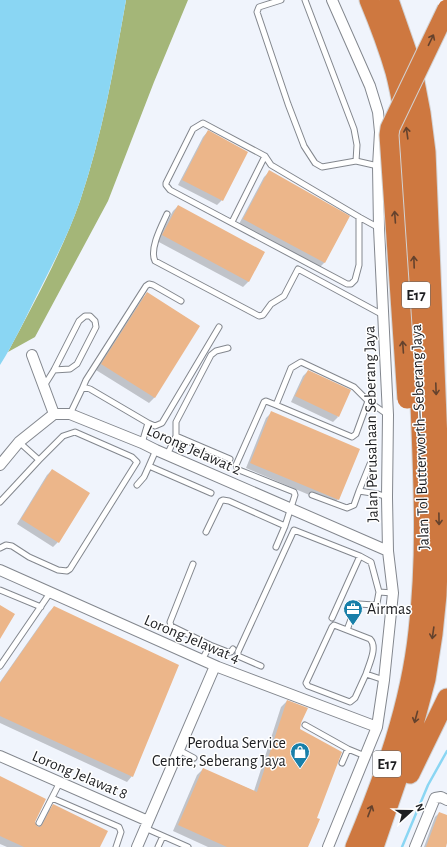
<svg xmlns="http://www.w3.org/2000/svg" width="447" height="847" font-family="'Alegreya Sans',sans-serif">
	<rect width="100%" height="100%" fill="#f0f4fc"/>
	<path fill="#a4b678" d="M126,0H188L154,82L108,201L35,337L8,352C33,305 62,252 80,201C102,136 114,68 126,0Z"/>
	<path fill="#8ad6f3" d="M0,0H126C114,68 102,136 80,201C69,234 52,265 37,295C25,319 14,343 0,365Z"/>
	<path fill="#0003" d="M208,131L222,200L217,205L178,185L203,137Z
		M269,172L349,217L324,263L319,268L239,224L264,177Z
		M178,206L264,253L248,282L243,287L157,241L173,211Z
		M147,293L199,326L154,398L149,403L96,370L142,299Z
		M308,371L338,417L333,422L291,402L303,376Z
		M271,413L338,499L333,505L246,468L266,418Z
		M52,470L58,542L53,547L17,524L47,475Z
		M54,607L132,776L127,782L0,723V682L49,612Z
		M287,701L300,723L299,730L307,847H208L173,831L197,775L203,769L254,791L281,707Z
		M0,777L36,827L39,828L48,811L53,806L99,847H7L0,844Z
		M439,813L447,816V840L445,847H424L435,817Z"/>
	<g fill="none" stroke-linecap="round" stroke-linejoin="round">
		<path stroke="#8ad6f3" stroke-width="2.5" d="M402,847L428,785L447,751"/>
	</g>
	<path fill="#ecb68a" d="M208,130L248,152L223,201L182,180Z
		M269,170L350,216L325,263L243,219Z
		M178,205L265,252L249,282L162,235Z
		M147,292L200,326L155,398L101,364Z
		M308,370L351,390L339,417L295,396Z
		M271,411L360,449L339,500L250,463Z
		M52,469L90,493L59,543L21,519Z
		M0,605L15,614L0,639Z
		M54,606L179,665L133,777L0,716V683Z
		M287,700L308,708L301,723L300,729L342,752L317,818L320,819L308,847H227L178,825L203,768L257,792Z
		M0,776L46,799L35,822L37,826L40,827L42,825L53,804L108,831L100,847H24L0,836Z
		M439,812L447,815V843L446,847H426Z"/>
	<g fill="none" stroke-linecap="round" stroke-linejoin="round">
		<g stroke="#83878e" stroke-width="7">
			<path id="lane" d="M281,0L259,7L257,12L288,104L304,146L315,163L322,167L356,161L378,166
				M305,0L354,129L357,145L356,161
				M167,214C162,225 149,249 155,261L259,316L263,315L271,304L284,296L298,269L383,315
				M359,217V265L355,280L351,284H347L170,190L166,185V183L193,129L203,123L265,156L271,165L359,217L379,228
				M232,222L265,156
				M44,386L54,370L79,321L85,316H90L95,321L96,327L77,364L70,369L54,370
				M368,401L356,434L352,437L276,405L291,368L301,362L354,387L368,401L388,415
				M70,414L83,387
				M148,423L155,426L162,423L219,327
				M176,436L230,459
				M142,443L148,423L90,389L83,387L86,380L146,286L149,284L153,285L181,301
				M156,450L149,466L211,493
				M167,455L176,436V422L211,355L216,351L228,348
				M137,485L144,477L149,466
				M359,491L370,464
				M312,495L347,508L354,505L359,491L378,494L387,497
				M0,502L39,460L19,442
				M206,532L221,501L223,500L229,501L285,526L295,495L294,492L239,470L237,468L236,465L264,402L266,401L276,405
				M276,547L285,526
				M0,548L6,545L12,546L29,557L58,570L67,571L70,569L137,462L132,457L75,432L63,436L39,460
				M193,564L170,622L171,626L210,645
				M0,590L41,607
				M332,618L360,556
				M347,630L356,606L359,604L374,605L377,603L379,592
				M202,660L210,645L228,652H231L233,649
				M0,666L50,593
				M261,666L238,656V652L294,530L360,556L371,562L379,592L393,593
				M366,674C369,664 378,647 370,639L334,625L332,627L306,683L308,686L350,702L355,698L366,674L384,680
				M305,725L348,749L365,756
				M179,750L194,758
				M342,763L348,749
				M52,798L119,827L121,832L116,847
				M39,823L60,782
				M145,828L188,847
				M158,847L163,836"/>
		</g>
		<g stroke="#83878e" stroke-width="12">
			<path id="street" d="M32,355L54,414
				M0,465L19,442L54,414H70L75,416L142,443L156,450L388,551
				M0,570L218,667L377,727
				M0,756L148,821
				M137,847L215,666
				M328,847L377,727L384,680L393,593L388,551L387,497L388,415L379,228L378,166L380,132L378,112L370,86L332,0
				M415,847L435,798L441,797L447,800"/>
		</g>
		<g stroke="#d2d2d3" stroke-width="21">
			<path id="highway" d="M410,774L447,698
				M355,847C384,778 410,706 418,631C427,556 423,480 420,404C417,321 413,237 410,154C406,126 402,99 395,72C388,48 379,24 369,0
				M374,847L406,754L426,679L433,634L437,595L439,540V465L426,152L421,113L412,66L389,0"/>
		</g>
		<use href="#lane" stroke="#fff" stroke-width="5"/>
		<use href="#street" stroke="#fff" stroke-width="10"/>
		<use href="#highway" stroke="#ce7840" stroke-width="19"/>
		<g stroke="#d2d2d3" stroke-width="21" stroke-linecap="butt">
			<path id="highway-bridge" d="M407,399L389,135L390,128L447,9"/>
		</g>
		<use href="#highway-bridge" stroke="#ce7840" stroke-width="19"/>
	</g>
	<defs><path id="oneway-shaft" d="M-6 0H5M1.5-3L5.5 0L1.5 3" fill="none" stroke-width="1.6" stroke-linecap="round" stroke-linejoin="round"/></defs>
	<g stroke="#64422d">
		<use href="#oneway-shaft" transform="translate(431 40) rotate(-64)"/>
		<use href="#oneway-shaft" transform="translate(407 133) rotate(-98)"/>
		<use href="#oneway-shaft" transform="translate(395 217) rotate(-94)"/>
		<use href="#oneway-shaft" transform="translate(414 262) rotate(-92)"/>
		<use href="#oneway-shaft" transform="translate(403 347) rotate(-94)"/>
		<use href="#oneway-shaft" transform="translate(436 389) rotate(88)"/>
		<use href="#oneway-shaft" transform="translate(439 519) rotate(89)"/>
		<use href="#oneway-shaft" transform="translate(433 633) rotate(98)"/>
		<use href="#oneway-shaft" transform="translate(416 717) rotate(105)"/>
		<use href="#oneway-shaft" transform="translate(370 811) rotate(-69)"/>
	</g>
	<defs>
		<g id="office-pin" transform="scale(1)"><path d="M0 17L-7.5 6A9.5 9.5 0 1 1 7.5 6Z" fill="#187fa9" stroke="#fff"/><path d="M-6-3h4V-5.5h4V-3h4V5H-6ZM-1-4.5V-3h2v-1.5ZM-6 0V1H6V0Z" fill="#fff"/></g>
		<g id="shop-pin" transform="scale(1)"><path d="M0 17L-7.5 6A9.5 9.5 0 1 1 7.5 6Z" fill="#187fa9" stroke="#fff"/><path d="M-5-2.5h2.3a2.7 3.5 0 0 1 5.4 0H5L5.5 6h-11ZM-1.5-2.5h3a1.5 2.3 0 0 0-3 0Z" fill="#fff"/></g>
	</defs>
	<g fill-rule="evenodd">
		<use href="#office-pin" x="353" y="609"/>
		<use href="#shop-pin" x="300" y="752"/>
	</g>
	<g text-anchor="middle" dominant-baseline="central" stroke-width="3" stroke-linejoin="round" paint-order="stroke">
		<g fill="#fff" stroke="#616264" stroke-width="1">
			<rect x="402" y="282" width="28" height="26" rx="3"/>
			<rect x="373" y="751" width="28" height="26" rx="3"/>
		</g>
		<g font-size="15" font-weight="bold" fill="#1d1e21">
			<text x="416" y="295">E17</text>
			<text x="387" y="764">E17</text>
		</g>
		<g font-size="16" fill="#1d1e21" stroke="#fff">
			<text transform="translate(371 424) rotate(-91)">Jalan Perusahaan Seberang Jaya</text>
			<text transform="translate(420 437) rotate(-92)">Jalan Tol Butterworth–Seberang Jaya</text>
			<text transform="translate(194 450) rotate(24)">Lorong Jelawat 2</text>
			<text transform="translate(192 639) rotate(23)">Lorong Jelawat 4</text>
			<text transform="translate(80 775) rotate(23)">Lorong Jelawat 8</text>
		</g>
		<g font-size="16" fill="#1d1e21" stroke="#fff" text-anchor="start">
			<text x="367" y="609">Airmas</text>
			<text x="286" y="743" text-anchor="end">Perodua Service<tspan x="286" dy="18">Centre, Seberang Jaya</tspan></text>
		</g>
	</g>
	<g transform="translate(411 811) rotate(69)" stroke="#ffffff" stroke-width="3" paint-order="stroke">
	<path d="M0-3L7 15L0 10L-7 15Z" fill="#1d1e21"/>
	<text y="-6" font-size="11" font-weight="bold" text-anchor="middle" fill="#1d1e21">N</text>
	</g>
</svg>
